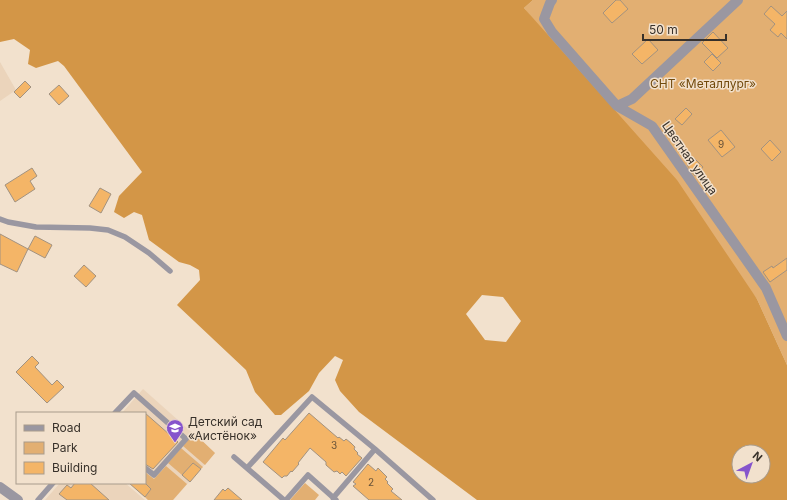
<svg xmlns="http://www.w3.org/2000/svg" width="787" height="500" font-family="Inter,sans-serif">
	<rect width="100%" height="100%" fill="#f2e1cd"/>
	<path fill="#ebd4bb" d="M0,62L16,90L0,101Z
		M143,389L215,453L173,500H148L129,483H145V413H122Z
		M60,483H125L145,500H45Z"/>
	<path fill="#e2af72" d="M533,0H787V365L757,299L524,8Z
		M194,433L215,453L205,465L183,446Z
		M181,448L203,467L201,469L193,463L182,475L168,463Z
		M166,466L187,484L173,500H148L145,497L151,489L145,483V472L154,479Z
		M305,483L319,495L315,500H290Z"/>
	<path fill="#d39647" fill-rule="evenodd" d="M0,0H533L524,8L677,180L757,299L787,365V500H477L359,412L340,391L335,380L343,360L335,356L319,373L309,391L281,415H275L255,392L246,370L177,305L200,280L199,270L190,265L179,262L149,240L142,215L134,212L124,218L114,212L119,196L142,172L64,66L58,61L36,68L28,64L30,50L14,39L0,42ZM482,295L503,297L521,321L506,342L485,340L466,314ZM739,452H763V476H739Z"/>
	<path fill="#f4b567" stroke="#a29280" d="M616,0H620L628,9L612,23L603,13Z
		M771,6L782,16L787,11V39L781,33L778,37L770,30L775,24L764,14Z
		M713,32L728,48L717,58L702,43Z
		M648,39L658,50L642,64L632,54Z
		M712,54L721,63L713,71L704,62Z
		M25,81L31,87L20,98L14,92Z
		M59,85L69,96L59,105L49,94Z
		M686,108L692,114L682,125L675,119Z
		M721,130L735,147L722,157L708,140Z
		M770,140L781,152L772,161L761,149Z
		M694,158L703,167L695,176L687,165Z
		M32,168L37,176L30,181L35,189L15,202L5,185Z
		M100,188L111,194L101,213L89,206Z
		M0,234L28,249L17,272L0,264Z
		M35,236L52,245L45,258L28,249Z
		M787,258V270L770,282L763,272L772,266L773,268Z
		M84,265L96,276L86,287L74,276Z
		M32,356L39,363L35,367L52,385L57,380L64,387L47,403L16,372Z
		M145,413L178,442L153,469L145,464Z
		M309,413L338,438L339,437L344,441L346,439L351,443L355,447L354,449L358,453L357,454L362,458L346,476L342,472L340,474L337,471L334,472L326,465V462L310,448L298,463L299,464L292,472L291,471L287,476H284L282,478L263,462L283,438L285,440Z
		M193,463L201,469L190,482L182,475Z
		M368,464L376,471L378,468L387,477L385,479L388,482L387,483L393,489L391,491L402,500H369L353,486L356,484L353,482Z
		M75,483H90L109,500H67L59,494L67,485L71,488Z
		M129,483H145L151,489L145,497Z
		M228,488L242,500H214L223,489L225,491Z"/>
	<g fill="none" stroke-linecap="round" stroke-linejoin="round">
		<path stroke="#9a97a1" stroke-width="5.5" d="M0,219L8,222L36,227L90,228L108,230L125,237L149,253L170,271
			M115,413L134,393L186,439L154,475L145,468
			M234,457L284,500
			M247,468L312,397L375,449L433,500
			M333,498L375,449
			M38,500L53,483
			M286,500L308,475L336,500"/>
		<path stroke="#9a97a1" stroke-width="10" d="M552,0L550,3L544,19L552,32L617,106L652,126L766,288L787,336
			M617,106L632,99L738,0
			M0,487L18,500"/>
	</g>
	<defs>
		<g id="school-pin" transform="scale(0.9)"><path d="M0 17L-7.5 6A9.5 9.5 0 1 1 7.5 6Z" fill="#8654cc" stroke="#f2e1cd"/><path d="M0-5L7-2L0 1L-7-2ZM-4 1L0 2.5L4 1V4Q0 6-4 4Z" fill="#fff"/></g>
	</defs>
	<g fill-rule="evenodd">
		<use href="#school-pin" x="175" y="428"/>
	</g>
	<g text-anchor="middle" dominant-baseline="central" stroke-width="3" stroke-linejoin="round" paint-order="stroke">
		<g font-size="10" fill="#675239">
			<text x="721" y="144">9</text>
			<text x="334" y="445">3</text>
			<text x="371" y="482">2</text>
		</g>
		<g font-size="12" fill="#724a0c" stroke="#f2e1cd">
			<text x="703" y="83">СНТ «Металлург»</text>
		</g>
		<g font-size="12" fill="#38312a" stroke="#f2e1cd">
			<text transform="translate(690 158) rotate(55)">Цветная улица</text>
		</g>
		<g font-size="12" fill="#38312a" stroke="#f2e1cd" text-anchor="start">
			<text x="188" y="421">Детский сад<tspan x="188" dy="14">«Аистёнок»</tspan></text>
		</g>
	</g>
	<rect x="16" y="412" width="130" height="72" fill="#f2e1cd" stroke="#a89b8c"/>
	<rect x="24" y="425" width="20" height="6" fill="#9a97a1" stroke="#a89b8c"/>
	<text x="52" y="432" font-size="12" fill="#38312a">Road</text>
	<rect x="24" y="442" width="20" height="12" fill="#e2af72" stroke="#a89b8c"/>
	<text x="52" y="452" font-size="12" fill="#38312a">Park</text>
	<rect x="24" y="462" width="20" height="12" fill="#f4b567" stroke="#a89b8c"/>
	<text x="52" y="472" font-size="12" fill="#38312a">Building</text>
	<g transform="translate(751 464) rotate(41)"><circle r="19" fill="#f2e1cd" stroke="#a89b8c"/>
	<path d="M0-3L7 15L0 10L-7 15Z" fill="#8654cc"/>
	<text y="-6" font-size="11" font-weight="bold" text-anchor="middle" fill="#38312a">N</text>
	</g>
	<path d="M643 34v6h83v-6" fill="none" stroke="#38312a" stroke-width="2"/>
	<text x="649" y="34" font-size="12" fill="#38312a" stroke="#f2e1cd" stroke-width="3" paint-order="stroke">50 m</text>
</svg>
